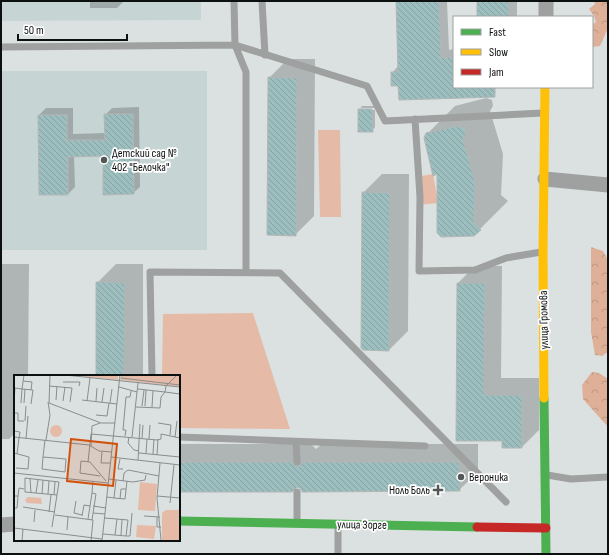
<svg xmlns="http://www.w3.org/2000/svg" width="609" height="555" font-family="'Sofia Sans Condensed',sans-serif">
	<defs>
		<pattern id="forest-crowns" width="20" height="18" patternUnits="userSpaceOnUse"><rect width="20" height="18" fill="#dfb098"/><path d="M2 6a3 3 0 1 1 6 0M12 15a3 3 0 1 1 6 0" fill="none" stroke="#be9682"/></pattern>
		<pattern id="building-back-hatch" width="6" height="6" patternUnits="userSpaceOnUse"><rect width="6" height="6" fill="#9dbebe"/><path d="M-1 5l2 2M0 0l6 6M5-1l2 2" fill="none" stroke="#86a2a2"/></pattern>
	</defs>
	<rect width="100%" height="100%" fill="#dbe1e1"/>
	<path fill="#c7d4d4" d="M1,1H201V20L1,21Z
		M1,71H207V250H1Z"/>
	<path fill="url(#forest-crowns)" d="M594,1H608V28L600,46L592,47V25L596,22L594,16L589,9L595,4Z
		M591,247L603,251L608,260V352L602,356L595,355L591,332Z
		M592,372L599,373L608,379V427L583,399L582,385Z"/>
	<path fill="#e5bba7" d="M318,130H340L341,217H320Z
		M433,174L438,203L419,205L416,177Z
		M253,313L290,429L179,428V376H162L163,314Z"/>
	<path fill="#0003" d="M1,1H20L18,2H1Z
		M90,1H124L117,8H90Z
		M397,1H447L449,50L454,49V87H490L481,96L399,85L392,73L398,66Z
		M478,1H517V17H478Z
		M288,59H315L314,216L295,235L269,78Z
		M486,98L492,100L493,106L490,111L503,154L501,195L508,201L474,235L438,173L427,134L455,106Z
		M362,106H375V108H360V110H375V127L372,131L359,110Z
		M139,107L140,187L133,193L104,155H74L75,187L68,194L39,115L46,108H73V134L105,133V115L112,108Z
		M382,174H409L408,331L389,350L363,193Z
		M2,264H29L28,376H15V433L9,439H1Z
		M116,264H143V376H97V283Z
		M475,266H502L501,378H539V430L522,447L503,440H457L458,283Z
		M179,444H311L316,449L322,444H478V472L459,490L296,486L179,491Z"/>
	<path fill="url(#building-back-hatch)" stroke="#b2b7b7" d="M396,1H439L441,58L454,57V87H495V97L399,100L398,86H391V72H398Z
		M477,1H508L509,17H477Z
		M268,77L297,78L296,236L267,235Z
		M358,109H372L373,132H358Z
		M104,114H133L134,194L103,195V156L68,157V195H39L38,115H67V140H105Z
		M458,126L464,128L466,135L463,139L475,182L474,223L481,230L474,236L441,237L437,233V174L433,176L424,138L426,133Z
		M362,192L390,193L389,351L363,350L361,348Z
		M96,282L125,283L124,376H96Z
		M457,283H485L484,395H522V448H502V441H456Z
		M179,462H292L297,467L300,466L302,462H459L460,491L302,492L300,488L297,487L292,492H179Z"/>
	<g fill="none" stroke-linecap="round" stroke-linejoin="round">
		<path stroke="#9fa0a0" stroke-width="7" d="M234,1L235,45L246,72V271
			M262,1L265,55
			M1,47L235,45L367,86L385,121L543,113
			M415,119L420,197L419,271L475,270L506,258L541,252
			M152,376L150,272L280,273L506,502
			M179,437L425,446
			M296,442L297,462
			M547,475L571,479L608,477
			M297,521V492
			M338,526V554"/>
		<path stroke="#9fa0a0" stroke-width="15" d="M546,17V1
			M545,179L608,185
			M1,525L15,524"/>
		<path stroke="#4caf50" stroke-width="9" d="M544,398L546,554
			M179,521L477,527"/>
		<path stroke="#ffc107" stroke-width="9" d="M544,398L543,252L545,87"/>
		<path stroke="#c62828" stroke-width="9" d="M477,527L546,528"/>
	</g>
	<g fill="#545958" stroke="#fff" stroke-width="1.5">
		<circle cx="104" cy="160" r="4"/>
		<circle cx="461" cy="477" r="4"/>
		<path d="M436 484h4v4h4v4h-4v4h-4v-4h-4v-4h4z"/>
	</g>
	<g text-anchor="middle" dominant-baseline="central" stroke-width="3.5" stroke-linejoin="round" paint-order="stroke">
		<g font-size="12" fill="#0c100f" stroke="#fff" text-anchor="start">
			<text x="112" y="153">Детский сад №<tspan x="112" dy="14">402 "Белочка"</tspan></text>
			<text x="469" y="477">Вероника</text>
			<text x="430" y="490" text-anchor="end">Ноль Боль</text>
		</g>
		<g font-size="12" fill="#0c100f" stroke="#fff">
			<text transform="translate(544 320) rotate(-91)">улица Громова</text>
			<text transform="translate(362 525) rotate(1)">улица Зорге</text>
		</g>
	</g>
	<g transform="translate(14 375)">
		<rect width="166" height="166" fill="#dbe1e1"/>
		<path d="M57,0H104V5ZM107,0H166V12L106,5ZM36 56a6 6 0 1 1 12 0a6 6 0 1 1-12 0ZM126,107L143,109L141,136L124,135ZM14,122L27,123L28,129L13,128L11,125ZM166,130V166H148V138L152,135H165ZM123,150L142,151L140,164L122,162Z" fill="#e5bba7"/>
		<path fill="none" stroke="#888d8d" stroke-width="1" d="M36,0L35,28L87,48H101M51,0L166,12M163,0L152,11L151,17L166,19M107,3L166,10M9,6L18,7L17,15M49,7H66L65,11M35,11L58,13L56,27M105,12L123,17M42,25L43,11M68,25L103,29M0,26L1,13L8,14L10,0M49,26L51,12M73,26L76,3M82,26L83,13M88,27L90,13M7,28L8,14L19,15L17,29M10,28L11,14M96,28L98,14M128,31L130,15M131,31L132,15M122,32L146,33L147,22L151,17L124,14M138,32L139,16M0,38H4V46H10M82,40L93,41L95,28M11,46L12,31M144,48L157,50L156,60M0,56L6,57L5,63M111,61L112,55H109L112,22H116L117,16M0,62L75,70L85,76L98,77M115,62L114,68L120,75L125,76M118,62L124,8M161,62L163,46M128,63L129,50M12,64L14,41M135,64L136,50M32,65L36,40L34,27M77,71L78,51L86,48M88,77L87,88H96M0,78L15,82L14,94L2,93M125,78L166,82M132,78L133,64M3,79L5,63M139,79L140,64M143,80L144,64M29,82L52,84L51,97L28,94L29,82L31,65M97,82L166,90M106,84L104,94H109M124,85L126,49M74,87L77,59L143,65L147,64V59L166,63M146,88L143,123L147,165M0,98L94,108M86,101L66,98L67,86L76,87L92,106M16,104L17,118M95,104L119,107L131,105L132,100M109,106L110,98L114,95L145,101M0,107V93M22,118L24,105M28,119L29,105M34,119L35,106M40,120L41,107M43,120L11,117V103L45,107M0,121H4L5,113L10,114M143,121L166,123M93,122L100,123L102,105M100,123L111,124L113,106M106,124L107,114H112M62,126L60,138L68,140M156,128L160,90M79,131L92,133M9,132L41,137M0,133H3L4,121M35,137L37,120M79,138L91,139M41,140L79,145L77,166M68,141L70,130L76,131M130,141L146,142M143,142V152H147M91,143L114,145M74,144L78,118M78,145L82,119L78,118L79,106M20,147L21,135M38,152L45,107M0,153L88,164M53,155L54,142M89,159L112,161L114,145M101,160L103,144M107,160L108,145M112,161H116L118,138M8,166L9,154M88,166L106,0"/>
		<path fill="#d2520c" fill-opacity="0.15" stroke="#d2520c" stroke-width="2" d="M57,64L103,69L99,111L53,106Z"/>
		<rect width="166" height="166" fill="none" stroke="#0c100f" stroke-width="2"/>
	</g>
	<rect width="609" height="555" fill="none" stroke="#0c100f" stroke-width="4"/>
	<rect x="453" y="16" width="140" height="72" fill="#ffffff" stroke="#9e9f9f"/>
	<rect x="461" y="29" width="20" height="6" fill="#4caf50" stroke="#9e9f9f"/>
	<text x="489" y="36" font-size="12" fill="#0c100f">Fast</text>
	<rect x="461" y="49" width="20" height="6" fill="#ffc107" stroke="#9e9f9f"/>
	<text x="489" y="56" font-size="12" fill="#0c100f">Slow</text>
	<rect x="461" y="69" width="20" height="6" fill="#c62828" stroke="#9e9f9f"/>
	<text x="489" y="76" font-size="12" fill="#0c100f">Jam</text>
	<path d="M18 34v6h109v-6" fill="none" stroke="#0c100f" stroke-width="2"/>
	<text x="24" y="34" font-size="12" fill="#0c100f" stroke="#ffffff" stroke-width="3" paint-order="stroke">50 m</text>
</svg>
